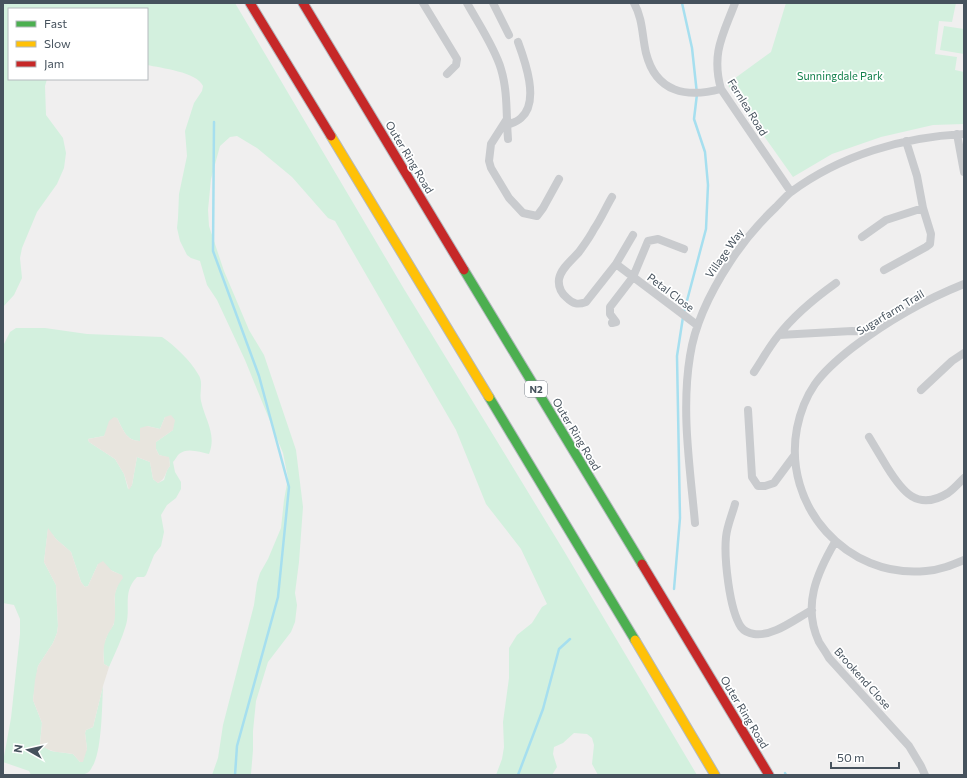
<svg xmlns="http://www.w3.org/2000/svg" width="967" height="778" font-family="Commissioner,sans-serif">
	<rect width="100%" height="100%" fill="#f0efef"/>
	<path fill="#d3f0de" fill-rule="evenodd" d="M3,3H235L404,289L564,551L697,775H598L592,764L594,745L592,738L587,734L574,733L563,743L554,747L553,754L557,767L552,775H496L502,759L504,747L503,722L509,678V648L517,635L532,623L542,607L547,604L521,549L486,504L456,430L335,221L328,218L292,177L257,148L237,136L230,137L220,146L211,179L208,210L209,226L224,271L249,330L264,355L296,450L303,507L299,562L295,593L297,605L295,622L291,632L268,662L256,701L253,731V750L251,774L212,775L218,758L223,725L254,605L257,583L260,573L268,559L281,528L284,500L288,478L283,453L245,360L217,300L207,285L200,261L191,258L187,255L180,241L177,228L178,218L179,194L187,156L185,131L194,103L202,91L203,86C197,72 161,68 147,65V9H9V79H47L45,86L46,115L63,138L66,153L64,168L57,184L37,212L22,248L20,258L22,278L14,295L3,307Z
		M786,3H956L952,22L939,21L935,54L957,57L955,70L964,72V124L933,125L881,137L832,154L793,177L727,84L771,52Z
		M944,26L964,29V54L940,50Z
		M16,328H45L87,334L162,337C175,346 190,360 198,374C204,382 199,392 201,401C205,420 217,434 209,454C200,452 187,447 179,454C177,456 175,460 173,462L175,472L181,482V489L176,498L167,505L161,515L164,532L161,546L154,555L146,575L144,577H137C122,592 131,608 126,625C122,639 115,653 109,667L104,664L103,646L108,633L114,624L115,593L121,575L98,564L88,586L85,587L81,582L71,552L56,539L48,529L44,562L56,585L58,626L57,633L53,643L38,666L33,700L42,723L40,744L51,751L73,754L80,762L87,749L85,733L86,730L93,727L103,686C102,705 102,753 92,767C90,772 87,773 83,775H31L29,771L3,762L11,718L20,634V619L14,605L3,603V346L10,332ZM165,417L173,430L156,442V449L159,455L169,458L170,466L167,470L164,480L158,483L153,479L150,462L137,457L132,485L128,489L124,474L115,459L89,442L88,439L104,436L117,418C123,429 126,441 140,441L147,426L160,429Z"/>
	<path fill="#e8e5de" d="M171,415L175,420L173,430L156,442V449L159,455L169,457L170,466C164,473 167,478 158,483L153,479L150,462L137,457L132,485L129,490L124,474L115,459L89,442L88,439L104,436L109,421L114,417L117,418C123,429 126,441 140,441V428L147,426L160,429L165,417Z
		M48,528L56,539L71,552L81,582L85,587L88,586L98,564L103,561L112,571L122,575L123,578C109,596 118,604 114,623C113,627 110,630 108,634C103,644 103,653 104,664L109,667L103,686L93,727L86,730L85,733L87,749L83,762H80L73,754C61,752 49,753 40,744L42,723L33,700L35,680L38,666L53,643L57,633L58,626L56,585L44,562Z"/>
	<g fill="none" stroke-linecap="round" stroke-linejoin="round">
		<path stroke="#a6dfef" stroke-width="2.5" d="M682,3L692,48L697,94L694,119L705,152L708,185L706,229L684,312
			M214,122L213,251L259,376L289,487L278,597L237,746L235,775
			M674,589L680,518L677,356L683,317
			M785,773L786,775
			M518,775L543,709L559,649L570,639"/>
		<g stroke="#b4b9bf" stroke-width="11">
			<path id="fast" d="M464,270L642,564
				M489,397L635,640"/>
		</g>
		<g stroke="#b4b9bf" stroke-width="11">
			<path id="slow" d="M331,136L489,397
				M635,640L715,775"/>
		</g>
		<g stroke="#b4b9bf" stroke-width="11">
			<path id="jam" d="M250,3L331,136
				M303,3L464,270
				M642,564L769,775"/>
		</g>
		<path stroke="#c9cbce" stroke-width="8" d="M423,3L457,59L456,65L447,74
			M467,3C478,23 495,48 501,69C508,92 506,116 508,139
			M493,3L509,35
			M634,3C643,19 642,36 646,53C656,93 687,98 721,89
			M735,3C723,35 711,53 721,89L791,192
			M507,119L491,144L489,161L491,168L509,198L523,213L537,216L543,208L559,179
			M507,125C512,123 517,122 521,118C540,102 525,61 518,42
			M957,134L964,172
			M612,197C606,207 601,219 594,229C590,237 584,245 579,252C572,260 561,268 559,279C558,287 561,293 567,298C573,304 578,305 586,302L616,264L633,235
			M862,237L886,220L923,208
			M616,264L697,325
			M884,270L926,247L930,244L931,234L923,208L917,176L906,141
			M964,284C924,300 886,322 852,348C838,359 825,370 815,384C806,397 800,413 797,428C782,506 847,579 926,571C940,570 952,565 964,560
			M612,323L616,322L610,314V307L633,277L648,241L658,239L684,249
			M779,335L852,331L873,332
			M754,372C762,360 769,347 778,336C794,315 815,298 836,283
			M921,390L952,361L964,353
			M748,410L752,477L758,486H765L774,483L794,456
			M869,437C875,447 881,457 887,467C902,491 917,512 948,493C954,489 959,483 964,478
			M735,504C732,515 727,526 726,537C724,557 729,609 741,627C744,631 748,633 754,634C773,637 795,619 812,610
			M695,523C690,467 681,411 690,356C695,322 711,291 730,262C743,242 759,223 776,207C781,202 786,196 791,192C841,155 903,137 964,134
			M835,542C817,573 802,606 819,642C822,647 826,652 829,658L909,746L921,766L925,775"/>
		<use href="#fast" stroke="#4caf50" stroke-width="9"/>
		<use href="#slow" stroke="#ffc107" stroke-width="9"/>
		<use href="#jam" stroke="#c62828" stroke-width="9"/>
	</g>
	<g text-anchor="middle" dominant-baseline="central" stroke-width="3.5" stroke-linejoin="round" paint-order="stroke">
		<rect fill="#fff" stroke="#7e868e" stroke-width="1" x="525" y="381" width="22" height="16" rx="3"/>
		<g font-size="10" font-weight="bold" fill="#46525d">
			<text x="536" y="389">N2</text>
		</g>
		<g font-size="11" fill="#13814c" stroke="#fff">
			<text x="840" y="75">Sunningdale Park</text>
		</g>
		<g font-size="11" fill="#46525d" stroke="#fff">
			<text transform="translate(748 107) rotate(58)">Fernlea Road</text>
			<text transform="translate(410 157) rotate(59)">Outer Ring Road</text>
			<text transform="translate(724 253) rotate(-55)">Village Way</text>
			<text transform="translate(671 292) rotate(37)">Petal Close</text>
			<text transform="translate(890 312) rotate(-31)">Sugarfarm Trail</text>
			<text transform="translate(577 434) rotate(59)">Outer Ring Road</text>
			<text transform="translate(863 678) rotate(48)">Brookend Close</text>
			<text transform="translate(745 712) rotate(59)">Outer Ring Road</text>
		</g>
	</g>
	<rect width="967" height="778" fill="none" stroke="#46525d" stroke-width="8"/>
	<rect x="8" y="8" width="140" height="72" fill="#ffffff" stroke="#b5babe"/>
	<rect x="16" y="21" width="20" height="6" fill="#4caf50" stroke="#b5babe"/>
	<text x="44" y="28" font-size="12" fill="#46525d">Fast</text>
	<rect x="16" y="41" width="20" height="6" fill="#ffc107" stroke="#b5babe"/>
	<text x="44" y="48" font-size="12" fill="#46525d">Slow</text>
	<rect x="16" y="61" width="20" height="6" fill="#c62828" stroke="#b5babe"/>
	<text x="44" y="68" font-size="12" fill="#46525d">Jam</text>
	<g transform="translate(28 750) rotate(278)" stroke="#ffffff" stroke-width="3" paint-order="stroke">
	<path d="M0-3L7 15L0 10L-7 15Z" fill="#46525d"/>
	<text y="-6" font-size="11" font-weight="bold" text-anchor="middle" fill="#46525d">N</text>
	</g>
	<path d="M831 762v6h68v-6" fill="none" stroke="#46525d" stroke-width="2"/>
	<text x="837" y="762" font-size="12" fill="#46525d" stroke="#ffffff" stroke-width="3" paint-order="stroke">50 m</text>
</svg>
